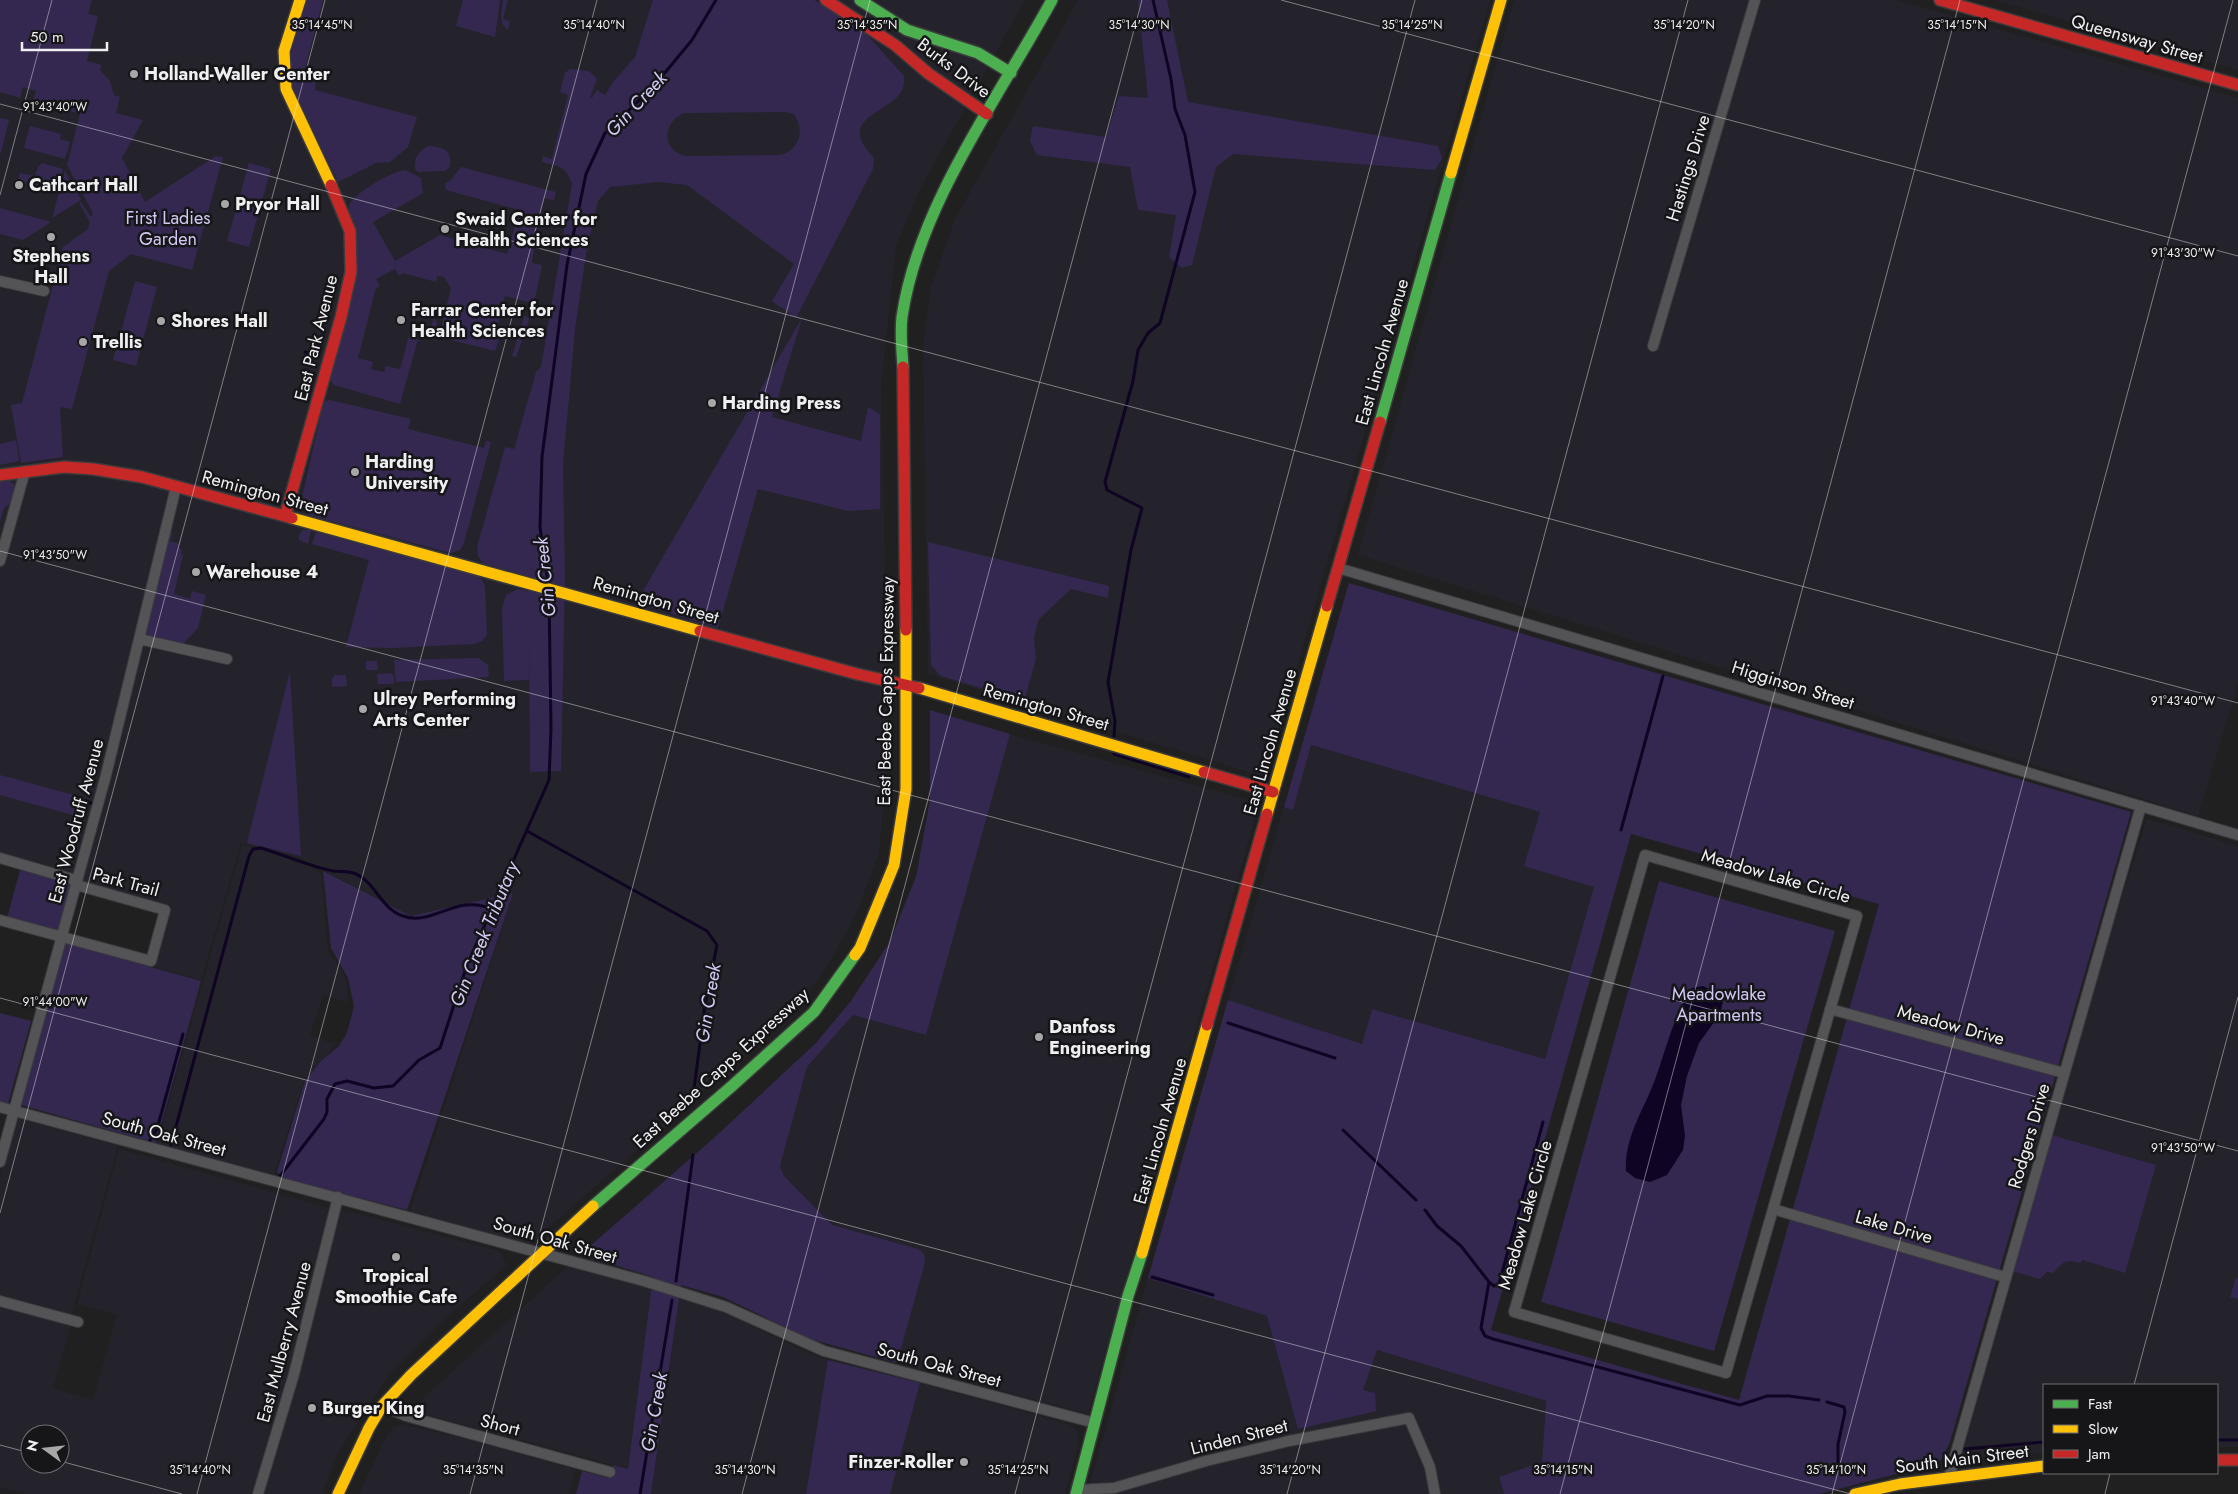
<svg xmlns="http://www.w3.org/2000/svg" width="2238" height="1494" font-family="Jost,sans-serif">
	<rect width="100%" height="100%" fill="#202021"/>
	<path fill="#24232b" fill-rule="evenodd" d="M0,0H1025L920,189L896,246L881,387L889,740L879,854L854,919L821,976L770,1033L529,1245L410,1212L513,894L411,916L298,857L241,843L201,980L154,967L170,908L82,883L0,855Z
		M1078,0H1490L1265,777L928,674L923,346L931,287L954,221Z
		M1514,0H1897L2238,98V683L2198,816L1358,555Z
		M1995,0H2238V70Z
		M1010,734L1259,803L1088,1414L897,1363L925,1258L832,1225L784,1176L780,1166L807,1067L853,1015L926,1035Z
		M1311,745L1540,812L1594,887L1545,1059L1372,1009L1362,1044L1228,1000L1284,807L1293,809Z
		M2147,819L2238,846V1447H2217V1385H2044V1452L1968,1460L1961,1453L2012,1271L2054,1273L2060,1264L2069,1260L2081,1263L2082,1260L2124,1272L2156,1165L2052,1135L2107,943Z
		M242,844L295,859L321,873L328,950L347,981L348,1003L323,995L310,1036L336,1044L304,1081L274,1175L157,1144Z
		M16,1118L118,1146L71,1316L0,1296V1177Z
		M119,1149L329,1208L290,1373L253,1494H25L0,1487V1306L71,1326L53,1388L93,1400L117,1315L77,1304ZM30,1434H60V1464H30Z
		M340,1209L499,1251L507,1265L448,1316L386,1378L335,1458L323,1494H263L298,1375Z
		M581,1254L653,1277L628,1469L410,1410Z
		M1148,1278L1267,1316L1298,1429L1363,1391L1376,1350L1546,1401L1542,1463L1499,1477L1504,1494H1087Z
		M679,1299L710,1307L732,1316L805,1352L828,1360L806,1494H651Z
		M920,1383L1068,1424L1074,1428L1078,1433V1445L1065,1494H890Z
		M402,1424L481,1443L576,1470L569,1494H359L387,1435L393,1428Z"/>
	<path fill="#342851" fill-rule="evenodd" d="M0,0H92L88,14L98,16L87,61L102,65L100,70L110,81L114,95L120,97L116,113L143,120L122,158L145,202L216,156L223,157L192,270L131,254L109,271L72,409L60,407L63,457L21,463L11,405L22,403L63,247L88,229L90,222L79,203L81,202L91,217L93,213L67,165L80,114L33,101L36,91L23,87L20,98L0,92Z
		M307,0H323L303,76L316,80L315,90L417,117L408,147L390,162L376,163L338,182L291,84L289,60Z
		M463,0H500L495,37L456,26Z
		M503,0H508L503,19L510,21L508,30C498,25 502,10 503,0Z
		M653,0H814L860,27L904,76C904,80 904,85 903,88C893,114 833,116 874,158L873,169L796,318L772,301L794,264L687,185L658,182L610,187L598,201L587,248L575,329L563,465L565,577L561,771L530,772L529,621V680L504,681L502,608L506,595L518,589L528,591V576L483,563L478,556L477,547L505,447L514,449L536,372L541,367L572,184C565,165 560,167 542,162L543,156L552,159L568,95L560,92L565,73L570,69L589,71L597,79L590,98H592L597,90L605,95L613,82L635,57ZM785,112L794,114C805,130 800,149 781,155L685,156C660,149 663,122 684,113Z
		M1138,0H1167L1188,102L1438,146L1442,158L1435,170L1233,154L1216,167L1192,265L1182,268L1169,257L1176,215L1138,210L1130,167L1037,155L1030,141L1033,126L1106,137L1119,96L1148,98Z
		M0,118L9,120L1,153H0Z
		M30,126L61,134L60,139L70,142L65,159L24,148Z
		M429,146C444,147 454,151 449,168L444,171L418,172L415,169C414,158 419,150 429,146Z
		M42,163L63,169L57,191L18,180L20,173L35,176L38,167Z
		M249,163L271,169L249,247L227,241Z
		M461,167L556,192L554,200L544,198L536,232L532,263L542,265C536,297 528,327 516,357L512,356L524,316L528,317L531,303L505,296L495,337L499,338L495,351L439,337L451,288L444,277L437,276L436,282L403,273L399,276L395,269L376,279L380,286L376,288L358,358L373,362L371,369L384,372L386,366L400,369L411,328L414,326L419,336L400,404L334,385L330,380V376L349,306V205C355,193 387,175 400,171L405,170L421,178L423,193L373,222L395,261L440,235L507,254L519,210L446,190L445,183L450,181Z
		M65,171L81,200L52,218Z
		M0,208L51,222L23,240L0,234Z
		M135,281L157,287L136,366L113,360Z
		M434,317L437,323L435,331H431L430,334L425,333L421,324L431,326Z
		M802,318L772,417L861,441L868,407L880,414V509L849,511L758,489L718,628L636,603Z
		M330,400L411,419L408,429L484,448L486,441L491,442L464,543L460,550L451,553L309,515L304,511L302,497L322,409L325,401Z
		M16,440L19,461L0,465V444Z
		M9,481L14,484L16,489L12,502L4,508L0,521V482Z
		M303,530H311L308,544L299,540V535Z
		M173,531L170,541L180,544L179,548L182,549L181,554L183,555L174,594L190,599L192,591L206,595L198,628L182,645L144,635L169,535Z
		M316,532L476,575L482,580L485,586L487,635L482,641L474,644L393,648L346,647L369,560L312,544Z
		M928,542L1109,586L1108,598L1071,589L1039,619L1034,637L1036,659L1024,701L941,676L931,665Z
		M1349,583L2131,812L1950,1442L1941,1460L1927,1466L1819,1494H1504L1499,1477L1542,1462L1546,1401L1377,1350L1363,1390L1375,1393L1376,1411L1298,1429L1267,1316L1148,1278L1228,1000L1362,1044L1372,1009L1545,1059L1594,887L1524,866L1540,812L1311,745L1293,810L1284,807ZM1631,834L1879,904L1739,1400L1491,1330Z
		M478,658L488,665L489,677L396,682L394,660Z
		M366,661H377L378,670H366Z
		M290,671L301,856L247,843Z
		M391,673L394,676V684H378L377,674Z
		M335,675H346L347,686L332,687V679Z
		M930,710L1010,734L926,1035L853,1015L807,1067L780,1166L784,1176L832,1225L918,1249L924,1254L925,1262L897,1363L810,1339L723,1297L681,1285L651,1494H576L582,1471L609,1478L613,1465L628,1469L653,1277L581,1254L715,1137L816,1043L851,1001L889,943L916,877L930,800Z
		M0,775L85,798L80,817L0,795Z
		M20,870L71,883L58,932L7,918Z
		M323,871L411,916L513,893L407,1210L285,1179L277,1172L305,1081L322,1060L339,1046L347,1033L354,1006L348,978L331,948Z
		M1659,881L1835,931L1714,1351L1541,1302Z
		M65,943L201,981L156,1143L21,1105Z
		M0,1013L31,1021L8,1104L0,1102Z
		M2052,1135L2156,1165L2125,1273L2082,1260L2081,1263C2067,1259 2062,1261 2054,1273L2047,1272L2040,1279L2012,1271Z
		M2236,1278H2238V1299L2230,1297Z
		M828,1360L920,1383L890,1494H806Z"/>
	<path fill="#0f0423" d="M1703,986L1718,993L1723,1002L1720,1014L1699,1043L1687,1076L1681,1105L1685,1136L1683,1150L1667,1175L1650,1182L1635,1178L1626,1171C1624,1137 1645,1108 1656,1077C1667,1046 1674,1015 1692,988Z"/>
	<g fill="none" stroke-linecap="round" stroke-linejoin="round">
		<path stroke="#0f0423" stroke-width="3" d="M305,352L316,355
			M548,584L540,527L542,457L567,265L586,174L605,133L654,86L692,40L716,0
			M1114,736L1115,721L1108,682L1131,550L1142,508L1107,490L1105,482L1133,381L1138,350L1148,333L1160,323L1195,192L1185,135L1175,109L1171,79L1153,0
			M1114,754L1189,777
			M86,801L91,803
			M1621,830L1663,676
			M527,831L707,931L717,945L705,1005L694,1089
			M1228,1023L1335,1058
			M1343,1130L1416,1200
			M149,1142L157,1129L183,1034
			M171,1145L249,856L253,849L261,848C284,855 309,866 333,871C341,872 349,871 356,874C376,883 381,909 403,916C432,927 457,893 491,909
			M280,1176L324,1119L327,1112V1099L335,1084L347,1081L374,1088L393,1086L419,1060L440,1048L467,965L549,780L551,729L549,593
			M1425,1210L1437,1226L1461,1246L1489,1282L1494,1286L1499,1284L1543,1122
			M1152,1277L1213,1295
			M676,1281L693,1155
			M1489,1282L1481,1328L1485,1336L1493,1339L1740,1405L1767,1396H1789L1819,1400
			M1827,1402L1844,1407L1845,1412L1838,1444V1468L1845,1472
			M2217,1440H2238
			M1965,1449L2044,1442
			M640,1494L672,1300"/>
		<g stroke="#3b3b3d" stroke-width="12">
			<path id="street" d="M0,281L44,291
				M1653,346L1755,0
				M0,561L25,471
				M1338,568L2238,835
				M139,639L227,659
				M1645,855L1857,916L1726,1373L1514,1312Z
				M0,858L72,879L80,886L165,910L151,961L0,920
				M1830,1009L2064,1073
				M0,1107L644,1281L726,1307L824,1351L1095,1423
				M0,1162L106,775L176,487
				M1773,1209L2005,1277
				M0,1301L78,1322
				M382,1406L406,1416L610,1472
				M1949,1477L2141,806
				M1077,1490L1114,1488L1206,1461L1289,1441L1409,1418L1430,1467L1435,1494
				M258,1494L294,1374L338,1197"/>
		</g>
		<g stroke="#3b3b3d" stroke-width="14">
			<path id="fast" d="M860,0L907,30L978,53L1011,73
				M903,367C902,351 900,333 902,317C918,206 999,97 1052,0
				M1380,422L1451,173
				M593,1206L732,1086L814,1012L855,955
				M1076,1494L1128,1296L1142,1253"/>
		</g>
		<g stroke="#3b3b3d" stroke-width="14">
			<path id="slow" d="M300,0L284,51L286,89L331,185
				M1451,173L1501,0
				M292,518L700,631
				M919,688L1204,772
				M1267,814L1327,606
				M855,955L860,948L894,865L906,789V630
				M1142,1253L1207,1025
				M338,1494L369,1428L382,1406L411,1375L593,1206
				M1855,1494L1900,1484L2044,1466"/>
		</g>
		<g stroke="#3b3b3d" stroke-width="14">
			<path id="jam" d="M826,0L895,45L929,74L987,114
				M1940,0L2238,85
				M903,367L906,630
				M0,475L64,467L93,469L142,477L292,518
				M285,516L341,317L351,272L350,231L331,185
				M1327,606L1380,422
				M700,631L857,674L919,688
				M1204,772L1273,792
				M1207,1025L1267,814
				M2217,1460H2238"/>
		</g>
		<use href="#street" stroke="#545355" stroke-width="10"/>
		<use href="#fast" stroke="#4caf50" stroke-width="11"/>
		<use href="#slow" stroke="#ffc107" stroke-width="11"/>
		<use href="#jam" stroke="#c62828" stroke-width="11"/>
	</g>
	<path fill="none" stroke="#efeff1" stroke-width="1" stroke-opacity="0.45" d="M1281,0L2238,256M0,104L2238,703M0,195L52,0M0,551L2238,1151M0,998L1851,1494M0,1213L325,0M2134,1385L2238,997M0,1445L30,1453M60,1461L182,1494M197,1494L597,0M470,1494L870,0M742,1494L1142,0M1015,1494L1415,0M1287,1494L1688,0M1560,1494L1960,0M1832,1494L2233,0M2105,1494L2110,1473"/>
	<g fill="#a7a7a8" stroke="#161619" stroke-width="2">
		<circle cx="134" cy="74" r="5"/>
		<circle cx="19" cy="185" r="5"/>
		<circle cx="225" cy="204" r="5"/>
		<circle cx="445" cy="229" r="5"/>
		<circle cx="51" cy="237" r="5"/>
		<circle cx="401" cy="320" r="5"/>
		<circle cx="161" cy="321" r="5"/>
		<circle cx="83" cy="342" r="5"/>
		<circle cx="712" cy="403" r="5"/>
		<circle cx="355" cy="472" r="5"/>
		<circle cx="196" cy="572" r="5"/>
		<circle cx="363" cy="709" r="5"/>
		<circle cx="1039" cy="1037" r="5"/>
		<circle cx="396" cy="1257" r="5"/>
		<circle cx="312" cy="1408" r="5"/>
		<circle cx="964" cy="1462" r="5"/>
	</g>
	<g text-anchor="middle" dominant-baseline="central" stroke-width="5" stroke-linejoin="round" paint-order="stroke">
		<g font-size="18" fill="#efeff1" stroke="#161619">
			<text transform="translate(2137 39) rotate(16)">Queensway Street</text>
			<text transform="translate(954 68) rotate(37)">Burks Drive</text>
			<text transform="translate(1688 168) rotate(-73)">Hastings Drive</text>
			<text transform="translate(316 338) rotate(-76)">East Park Avenue</text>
			<text transform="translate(1382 352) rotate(-74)">East Lincoln Avenue</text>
			<text transform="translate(265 493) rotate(15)">Remington Street</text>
			<text transform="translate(656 600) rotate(16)">Remington Street</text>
			<text transform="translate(1793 685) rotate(17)">Higginson Street</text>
			<text transform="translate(886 691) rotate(-89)">East Beebe Capps Expressway</text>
			<text transform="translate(1046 707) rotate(16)">Remington Street</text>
			<text transform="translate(1270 742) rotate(-74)">East Lincoln Avenue</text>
			<text transform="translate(76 821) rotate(-75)">East Woodruff Avenue</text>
			<text transform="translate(1776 876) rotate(16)">Meadow Lake Circle</text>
			<text transform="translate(126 882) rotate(15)">Park Trail</text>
			<text transform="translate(1951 1025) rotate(15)">Meadow Drive</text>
			<text transform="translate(721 1068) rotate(-42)">East Beebe Capps Expressway</text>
			<text transform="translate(1160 1131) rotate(-74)">East Lincoln Avenue</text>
			<text transform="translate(164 1134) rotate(15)">South Oak Street</text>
			<text transform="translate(2029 1136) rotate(-74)">Rodgers Drive</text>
			<text transform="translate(1525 1215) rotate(-74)">Meadow Lake Circle</text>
			<text transform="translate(1894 1227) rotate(16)">Lake Drive</text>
			<text transform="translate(555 1240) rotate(16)">South Oak Street</text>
			<text transform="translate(284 1342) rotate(-75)">East Mulberry Avenue</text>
			<text transform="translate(939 1365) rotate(15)">South Oak Street</text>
			<text transform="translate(500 1425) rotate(15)">Short</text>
			<text transform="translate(1239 1437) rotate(-14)">Linden Street</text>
			<text transform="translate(1962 1459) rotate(-7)">South Main Street</text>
		</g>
		<g font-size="18" font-weight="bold" fill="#efeff1" stroke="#161619" text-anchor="start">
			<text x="144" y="74">Holland-Waller Center</text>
			<text x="29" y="185">Cathcart Hall</text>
			<text x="235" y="204">Pryor Hall</text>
			<text x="455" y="219">Swaid Center for<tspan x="455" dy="21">Health Sciences</tspan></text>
			<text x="51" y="256" text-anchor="middle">Stephens<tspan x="51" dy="21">Hall</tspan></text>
			<text x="411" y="310">Farrar Center for<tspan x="411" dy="21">Health Sciences</tspan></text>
			<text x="171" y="321">Shores Hall</text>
			<text x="93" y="342">Trellis</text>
			<text x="722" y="403">Harding Press</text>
			<text x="365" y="462">Harding<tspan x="365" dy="21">University</tspan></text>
			<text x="206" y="572">Warehouse 4</text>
			<text x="373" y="699">Ulrey Performing<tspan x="373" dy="21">Arts Center</tspan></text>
			<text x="1049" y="1027">Danfoss<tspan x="1049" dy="21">Engineering</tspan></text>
			<text x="396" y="1276" text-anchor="middle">Tropical<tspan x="396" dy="21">Smoothie Cafe</tspan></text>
			<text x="322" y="1408">Burger King</text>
			<text x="954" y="1462" text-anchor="end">Finzer-Roller</text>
		</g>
		<g font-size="18" fill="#d1c7f3" stroke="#161619">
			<text x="168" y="218">First Ladies<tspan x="168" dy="21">Garden</tspan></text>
			<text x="1719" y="994">Meadowlake<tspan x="1719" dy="21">Apartments</tspan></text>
		</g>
		<g font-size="19" font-style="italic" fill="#d2c9f4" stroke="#161619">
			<text transform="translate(636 104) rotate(-47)">Gin Creek</text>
			<text transform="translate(545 577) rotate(-96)">Gin Creek</text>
			<text transform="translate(484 934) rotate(-68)">Gin Creek Tributary</text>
			<text transform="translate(708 1003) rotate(-81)">Gin Creek</text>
			<text transform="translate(654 1412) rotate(-80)">Gin Creek</text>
		</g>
	</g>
	<g font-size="12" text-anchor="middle" fill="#efeff1" stroke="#161619" stroke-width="5" stroke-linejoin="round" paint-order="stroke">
		<text x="322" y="29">35°14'45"N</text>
		<text x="594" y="29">35°14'40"N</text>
		<text x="867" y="29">35°14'35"N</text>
		<text x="1139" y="29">35°14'30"N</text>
		<text x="1412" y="29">35°14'25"N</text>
		<text x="1684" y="29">35°14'20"N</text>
		<text x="1957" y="29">35°14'15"N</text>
		<text x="55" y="111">91°43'40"W</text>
		<text x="2183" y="257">91°43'30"W</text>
		<text x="55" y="559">91°43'50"W</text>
		<text x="2183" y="705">91°43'40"W</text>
		<text x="55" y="1006">91°44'00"W</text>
		<text x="2183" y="1152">91°43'50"W</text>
		<text x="200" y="1474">35°14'40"N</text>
		<text x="473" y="1474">35°14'35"N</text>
		<text x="745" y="1474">35°14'30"N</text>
		<text x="1018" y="1474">35°14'25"N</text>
		<text x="1290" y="1474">35°14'20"N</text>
		<text x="1563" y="1474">35°14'15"N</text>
		<text x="1836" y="1474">35°14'10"N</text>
	</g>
	<rect x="2043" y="1384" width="175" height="90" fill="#161619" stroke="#6d6d6f"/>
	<rect x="2053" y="1400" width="25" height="8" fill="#4caf50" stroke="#6d6d6f"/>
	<text x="2088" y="1409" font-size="15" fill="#efeff1">Fast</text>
	<rect x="2053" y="1425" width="25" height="8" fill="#ffc107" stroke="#6d6d6f"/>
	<text x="2088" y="1434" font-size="15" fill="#efeff1">Slow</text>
	<rect x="2053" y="1450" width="25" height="8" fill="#c62828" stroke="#6d6d6f"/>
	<text x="2088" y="1459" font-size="15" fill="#efeff1">Jam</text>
	<g transform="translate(45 1449) rotate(285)"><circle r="24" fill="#161619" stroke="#6d6d6f"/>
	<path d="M0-4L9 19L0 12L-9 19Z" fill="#a7a7a8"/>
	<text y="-8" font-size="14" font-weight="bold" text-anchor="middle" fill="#efeff1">N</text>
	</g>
	<path d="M22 42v8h85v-8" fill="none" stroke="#efeff1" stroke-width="2.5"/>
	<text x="30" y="42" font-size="15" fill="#efeff1" stroke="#161619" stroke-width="4" paint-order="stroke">50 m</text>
</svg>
